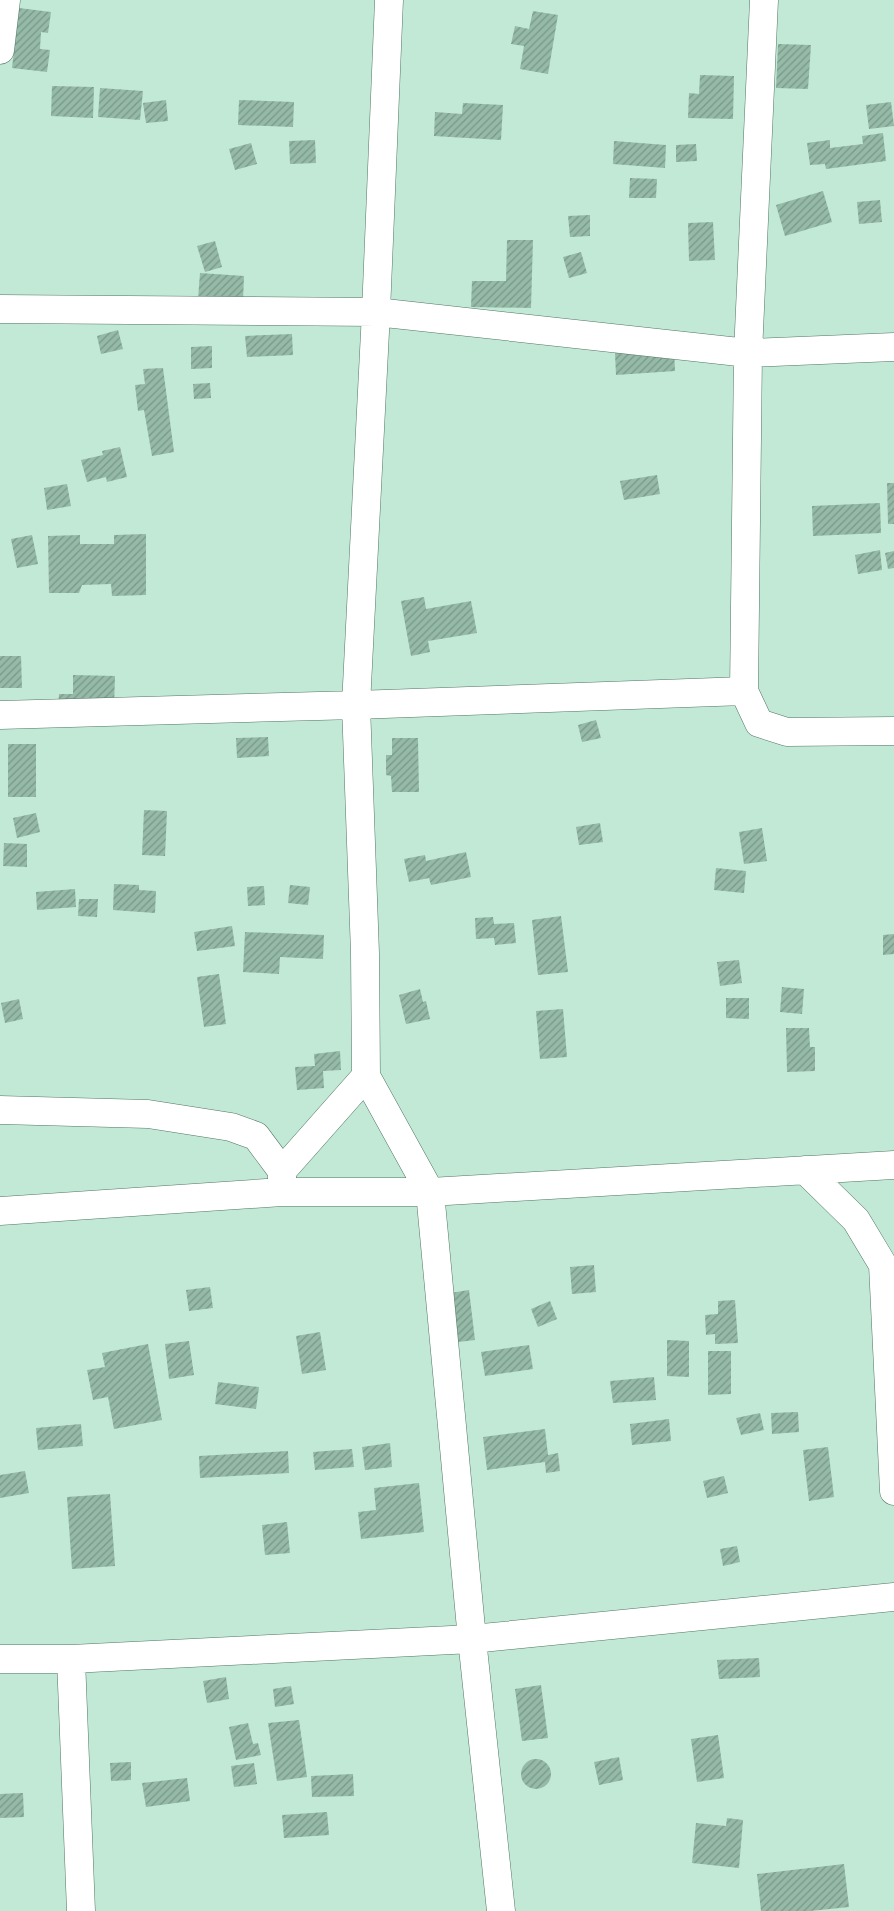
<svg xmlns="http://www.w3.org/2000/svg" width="894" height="1911" font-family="'PT Sans',sans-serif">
	<defs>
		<pattern id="building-hatch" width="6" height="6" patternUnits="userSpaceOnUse" patternTransform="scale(1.25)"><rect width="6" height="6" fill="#95baa8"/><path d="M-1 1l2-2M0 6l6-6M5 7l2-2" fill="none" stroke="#799788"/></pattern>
	</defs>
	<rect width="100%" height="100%" fill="#c2e9d6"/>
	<path fill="url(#building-hatch)" d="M19,8L51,12L48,33L41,32L40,49L50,50L47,72L12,68Z
		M533,11L558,15L548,74L520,69L524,46L511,44L515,26L529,29Z
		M778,44L811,45L808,89L776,88Z
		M700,75L734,76L733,119L688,118L689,93L699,94Z
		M52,86L94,87L93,118L51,116Z
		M100,88L143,91L140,120L98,117Z
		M166,100L168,121L146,123L143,103Z
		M239,100L294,102L293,127L238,125Z
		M891,102L894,126L869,129L866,105Z
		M463,103L503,105L501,140L434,136L435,112L462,114Z
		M883,133L886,161L826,169L825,164L810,165L807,143L830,140V148L863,144L862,136Z
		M315,140L316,163L290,164L289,141Z
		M614,141L666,145L665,168L613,164Z
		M251,143L257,164L235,170L229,149Z
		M696,144L697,161L676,162V145Z
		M630,178L657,179L656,198H629Z
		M823,191L832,222L785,236L776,205Z
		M880,200L882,222L859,224L857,202Z
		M590,215V236L570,237L568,216Z
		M713,222L715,260L689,261L688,223Z
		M507,240H533L531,308L471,307L472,281H506Z
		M215,241L222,267L205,272L197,246Z
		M581,252L587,273L569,278L563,257Z
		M200,273L244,276L243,301L198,299Z
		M118,330L123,349L101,354L97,336Z
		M292,334L293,355L247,357L245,336Z
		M212,346V368L191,369V347Z
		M674,350L675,371L616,375L615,353Z
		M163,368L174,452L152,456L144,410L138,411L135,385L145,384L143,369Z
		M210,383L211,398L194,399L193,384Z
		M120,447L127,477L107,482L106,477L87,482L81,460L103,455L102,451Z
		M657,475L660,494L624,500L620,481Z
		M887,483H894V524H888Z
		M67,484L71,506L47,510L44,488Z
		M880,503L881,533L813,536L812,506Z
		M146,534V595L112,596L111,584L82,585L79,593H49L48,536L80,535V544H114V535Z
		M32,535L38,564L17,568L11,539Z
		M880,550L882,570L858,574L855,555Z
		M894,551V568L888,569L885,553Z
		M424,597L426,609L471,601L477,633L428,641L430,652L411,656L401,601Z
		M0,656H21L22,688H0Z
		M73,675L115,676L114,708L58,707L59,694H73Z
		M596,720L601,738L582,742L578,725Z
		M268,737L269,756L237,758L236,738Z
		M392,738H418L419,792H392L391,776L386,775V755H392Z
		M8,744H36V797H8Z
		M144,810L167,811L165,856L142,855Z
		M36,813L40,832L17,838L13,818Z
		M600,823L603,842L579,845L576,827Z
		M762,828L767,861L744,864L739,832Z
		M4,843L27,844V867L3,866Z
		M466,852L471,877L431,885L429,878L409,882L404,859L425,855L426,861Z
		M716,868L746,871L744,893L714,890Z
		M114,884L139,885V890L156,891L155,913L113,910Z
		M290,885L310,887L308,905L288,903Z
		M264,886L265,905L248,906L247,887Z
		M75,889L76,907L37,910L36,892Z
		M79,899H98L97,917L78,916Z
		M561,916L568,972L538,975L532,920Z
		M493,917L494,924L514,923L516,943L495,945L494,938L476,939L475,918Z
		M232,926L235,946L197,951L194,932Z
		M245,932L324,935L323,959L280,957L279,974L243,972Z
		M894,934V954L883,955V935Z
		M739,960L742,983L720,986L717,962Z
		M219,974L226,1024L204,1027L197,977Z
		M782,987L804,989L802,1014L780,1012Z
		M420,989L423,1002L426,1001L430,1019L406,1024L399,995Z
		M726,998H749V1019L726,1018Z
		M19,999L23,1019L5,1023L1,1003Z
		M563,1009L567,1057L540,1059L536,1011Z
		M786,1028H809L810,1047H815V1071L787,1072Z
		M340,1051L341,1070L323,1071L324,1088L297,1090L295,1067L315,1066L314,1054Z
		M594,1265L596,1292L572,1294L570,1267Z
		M210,1287L213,1308L189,1311L186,1290Z
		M469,1290L475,1340L450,1343L444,1294Z
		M735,1300L738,1343L715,1344V1334L706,1335L705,1315L718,1314V1301Z
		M550,1301L557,1319L538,1327L531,1309Z
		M320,1332L326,1370L302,1374L296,1336Z
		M667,1340L689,1341V1377L667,1376Z
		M189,1341L194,1375L169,1379L165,1344Z
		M148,1344L162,1420L114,1429L108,1397L93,1400L87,1370L105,1367L102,1353Z
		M529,1345L533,1369L485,1376L481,1352Z
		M708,1351H731V1394L708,1395Z
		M654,1377L656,1400L613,1403L610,1381Z
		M218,1382L259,1387L256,1409L215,1404Z
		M798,1412L799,1432L772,1434L771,1413Z
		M760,1413L764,1430L741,1435L736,1418Z
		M669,1419L671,1441L632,1445L630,1424Z
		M81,1424L83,1446L38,1450L36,1428Z
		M545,1429L548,1455L558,1453L560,1471L546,1473L545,1462L487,1470L483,1437Z
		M390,1443L392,1467L365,1470L362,1447Z
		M828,1447L834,1497L809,1501L803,1450Z
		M352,1449L354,1467L315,1470L313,1452Z
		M288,1451L289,1473L200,1478L199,1456Z
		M25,1471L29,1493L0,1498V1475Z
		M724,1476L728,1493L707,1498L703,1481Z
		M419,1483L424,1532L361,1539L358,1512L376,1510L374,1488Z
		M110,1494L115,1566L72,1569L67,1497Z
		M287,1522L290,1553L265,1555L262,1525Z
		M737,1546L740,1562L723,1566L720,1549Z
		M759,1658L760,1677L719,1679L717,1660Z
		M226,1677L229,1699L207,1703L203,1681Z
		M541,1685L548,1738L522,1741L515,1689Z
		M291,1686L294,1704L275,1707L273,1689Z
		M299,1720L307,1777L277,1781L268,1723Z
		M248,1723L253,1744L258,1743L261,1755L236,1760L229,1727Z
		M718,1735L724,1778L697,1782L691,1739Z
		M619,1757L623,1780L599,1785L594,1762Z
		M521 1774a15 15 0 1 1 30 0a15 15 0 1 1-30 0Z
		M131,1762V1780L111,1781L110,1763Z
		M254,1763L257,1784L234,1787L231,1766Z
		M353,1774L354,1796L312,1797L311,1776Z
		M187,1778L190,1801L146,1807L142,1783Z
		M23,1793L24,1817L0,1818V1794Z
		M327,1812L329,1835L284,1838L282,1815Z
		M727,1818L743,1820L739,1868L692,1863L696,1823L726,1826Z
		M844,1864L849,1907L810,1911H761L757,1874Z"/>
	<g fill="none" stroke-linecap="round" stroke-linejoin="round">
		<g stroke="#527565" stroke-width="29">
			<path id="street" d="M389,0L376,312L356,705L365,953L366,1076L430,1192L472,1639L501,1911
				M764,0L748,353L744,691L759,723L787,732L894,731
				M0,50L6,0
				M0,309L376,312L748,353L894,347
				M0,715L356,705L744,691
				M0,1110L148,1114L231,1127L256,1136L282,1171
				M805,1170L856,1220L883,1265L894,1491
				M282,1187V1171L366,1076
				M0,1211L282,1192H430L894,1165
				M0,1659H71L472,1639L894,1597
				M71,1659L81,1911"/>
		</g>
		<use href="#street" stroke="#fff" stroke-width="28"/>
	</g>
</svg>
